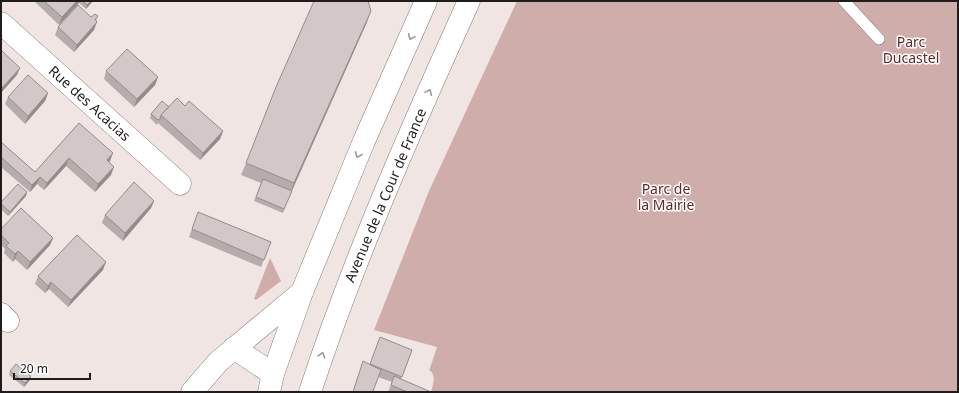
<svg xmlns="http://www.w3.org/2000/svg" width="959" height="393" font-family="'Noto Sans',sans-serif">
	<rect width="100%" height="100%" fill="#f1e5e4"/>
	<path fill="#cfadab" d="M517,1H958V392H431C433,384 437,375 429,370L430,368L437,347L374,330L429,191Z
		M270,258L281,281L256,300L254,299Z"/>
	<g fill="none" stroke-linecap="round" stroke-linejoin="round">
		<g stroke="#837978" stroke-width="12">
			<path id="lane" d="M844,1L879,39"/>
		</g>
		<g stroke="#837978" stroke-width="23">
			<path id="street" d="M1,23L180,184
				M1,314L8,321
				M234,348L273,374
				M192,392L218,362L302,292"/>
		</g>
		<g stroke="#837978" stroke-width="23">
			<path id="primary" d="M269,392L273,374L302,292L364,141L426,1
				M310,392C354,258 411,129 469,1"/>
		</g>
		<use href="#lane" stroke="#fff" stroke-width="11"/>
		<use href="#street" stroke="#fff" stroke-width="22"/>
		<use href="#primary" stroke="#fff" stroke-width="22"/>
	</g>
	<path fill="#b5acab" d="M34,1H93L86,9L79,3L59,25Z
		M98,16L96,21L94,30L74,52L55,35L58,27Z
		M367,22L290,195L283,213L254,201L261,183L241,175L246,163Z
		M106,71L158,77L155,85L134,107L104,79Z
		M48,93L45,101L25,124L5,104L8,97Z
		M185,106L223,131L220,139L200,160L158,123L157,125L150,118L151,114L169,107Z
		M79,123L110,161L109,162L111,175L95,192L66,166L44,190L37,184L30,192L1,167V142L35,172Z
		M27,192L26,196L8,216L1,209V202Z
		M154,201L151,208L123,241L102,223L105,215Z
		M198,212L271,242L261,267L189,237Z
		M1,229L53,238L50,245L27,270L15,259L13,262L4,253L5,249L1,245Z
		M103,270L68,307L49,289L45,293L35,284L38,276Z
		M412,350L401,379L431,392H388L392,382L378,377L353,392L370,364Z
		M10,371L30,380L24,387L9,375Z"/>
	<path fill="#948c8b" d="M77,1H80L79,3L59,25L62,17Z
		M91,1H93L86,9L87,5Z
		M371,11L367,22L290,195L283,213L294,183Z
		M97,22L94,30L74,52L77,45Z
		M20,68L17,75L1,93V89Z
		M158,77L155,85L134,107L137,99Z
		M48,93L45,101L25,124L28,116Z
		M223,131L220,139L200,160L203,153Z
		M113,153L110,161L104,168L107,160Z
		M69,158L66,166L44,190L47,183Z
		M114,167L111,175L95,192L98,184Z
		M40,177L37,184L30,192L32,185Z
		M27,192L26,196L8,216L10,212Z
		M154,201L151,208L123,241L125,233Z
		M53,238L50,245L27,270L30,262Z
		M18,251L15,259L13,262L15,254Z
		M106,262L103,270L68,307L71,300Z
		M51,282L49,289L45,293L48,286Z
		M31,376L30,380L24,387L25,383Z"/>
	<path fill="#d3c8c7" stroke="#948c8b" d="M44,1H77L62,17Z
		M83,1H91L87,5Z
		M314,1H368L371,11L294,183L246,163L276,87Z
		M78,5L91,17L95,14L98,16L95,19L97,22L77,45L58,27Z
		M127,49L158,77L137,99L106,71Z
		M1,50L20,68L1,89Z
		M28,75L48,93L28,116L8,97Z
		M177,98L185,106L189,101L223,131L203,153L161,115Z
		M162,101L169,107L161,115L160,119L158,120L151,114Z
		M79,123L113,153L107,160L114,167L98,184L69,158L47,183L40,177L32,185L1,157V142L35,172Z
		M263,179L292,191L284,209L256,197Z
		M134,182L154,201L125,233L105,215Z
		M18,184L27,192L10,212L1,204V202Z
		M21,208L53,238L30,262L18,251L15,254L6,246L9,243L1,235V229Z
		M198,212L271,242L264,260L192,229Z
		M77,235L106,262L71,300L51,282L48,286L38,276Z
		M380,337L412,350L402,377L370,364Z
		M363,361L381,370L373,391L377,392H353Z
		M16,364L31,376L25,383L10,371Z
		M394,376L431,392H407L391,385Z"/>
	<defs><path id="oneway-chevron" d="M-2-3.5L2.5 0L-2 3.5" fill="none" stroke-width="1.6" stroke-linecap="round" stroke-linejoin="round"/></defs>
	<g stroke="#9b9999">
		<use href="#oneway-chevron" transform="translate(411 37) rotate(114)"/>
		<use href="#oneway-chevron" transform="translate(429 92) rotate(-66)"/>
		<use href="#oneway-chevron" transform="translate(358 155) rotate(112)"/>
		<use href="#oneway-chevron" transform="translate(322 355) rotate(-72)"/>
	</g>
	<g text-anchor="middle" dominant-baseline="central" stroke-width="3" stroke-linejoin="round" paint-order="stroke">
		<g font-size="14" fill="#642727" stroke="#fff">
			<text x="911" y="41">Parc<tspan x="911" dy="16">Ducastel</tspan></text>
			<text x="666" y="188">Parc de<tspan x="666" dy="16">la Mairie</tspan></text>
		</g>
		<g font-size="14" fill="#201c1c" stroke="#fff">
			<text transform="translate(90 103) rotate(42)">Rue des Acacias</text>
			<text transform="translate(385 195) rotate(-67)">Avenue de la Cour de France</text>
		</g>
	</g>
	<rect width="959" height="393" fill="none" stroke="#201c1c" stroke-width="4"/>
	<path d="M14 373v6h76v-6" fill="none" stroke="#201c1c" stroke-width="2"/>
	<text x="20" y="373" font-size="12" fill="#201c1c" stroke="#ffffff" stroke-width="3" paint-order="stroke">20 m</text>
</svg>
